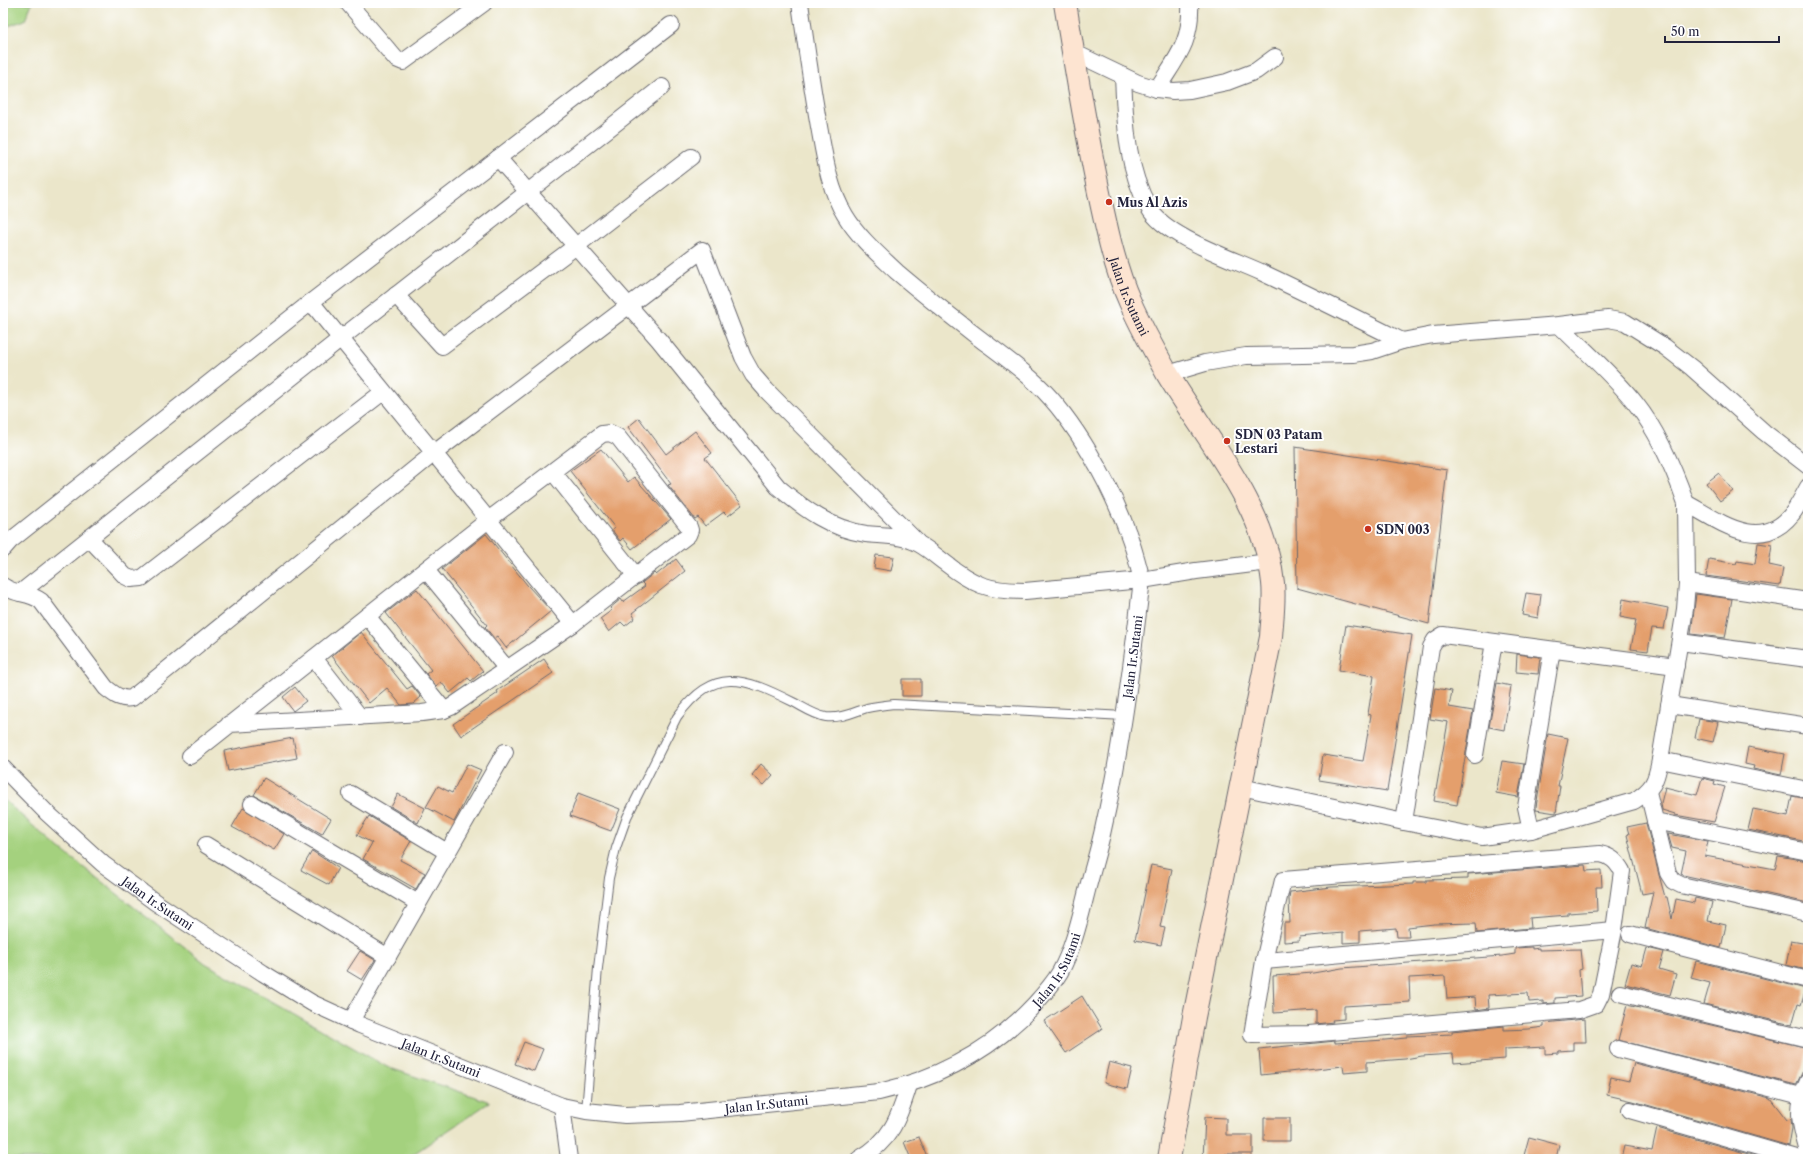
<svg xmlns="http://www.w3.org/2000/svg" width="1811" height="1162" font-family="'Libre Caslon Text',serif">
	<rect width="100%" height="100%" fill="#fff"/>
	<filter id="ink" filterUnits="userSpaceOnUse"><feTurbulence type="fractalNoise" baseFrequency=".025" numOctaves="2"/><feDisplacementMap in="SourceGraphic" scale="8" xChannelSelector="R" yChannelSelector="G"/><feConvolveMatrix kernelMatrix="1 2 1 2 8 2 1 2 1" color-interpolation-filters="sRGB"/></filter>
	<filter id="wash" filterUnits="userSpaceOnUse"><feTurbulence type="fractalNoise" baseFrequency=".012" numOctaves="4" result="noise"/><feDisplacementMap in="SourceGraphic" scale="16" xChannelSelector="R" yChannelSelector="G"/><feGaussianBlur stdDeviation="0.9" result="paint"/><feColorMatrix in="noise" values="0 0 0 0 0 0 0 0 0 0 0 0 0 0 0 0 0 1.4 0 .05"/><feComposite in="paint" operator="in"/></filter>
	<g filter="url(#wash)">
		<rect width="100%" height="100%" fill="#ebe6ca"/>
		<path fill="#a4d17e" stroke="#637a5c" d="M3,3H32L25,20L3,28Z
			M3,799L50,841L205,963L387,1067L490,1102L406,1159H3Z"/>
		<g id="blocks">
			<path fill="#e49f6c" d="M639,418L666,454L695,431L712,453L705,458L742,505L728,516L724,512L705,526L698,517L695,519L668,485L671,484L628,427Z
				M1295,447L1447,470L1429,624L1297,588Z
				M601,449L628,482L634,477L671,519L632,549L623,538L620,541L612,530L615,528L570,471Z
				M1719,473L1733,491L1720,501L1706,483Z
				M486,534L528,586L551,611L506,648L497,636L494,638L485,627L487,625L442,569Z
				M1758,543L1772,545L1769,565L1783,568L1780,586L1706,576L1709,559L1736,564L1737,561L1755,564Z
				M876,555L894,557L891,571L874,568Z
				M676,559L685,571L632,613L635,618L625,626L621,622L609,632L600,619L612,610L610,608L621,599L623,602L645,586L642,583L643,582L654,573L656,575Z
				M417,589L483,671L471,681L468,678L450,693L441,682L436,686L426,674L431,670L386,613Z
				M1526,593L1541,595L1538,618L1522,615Z
				M1696,594L1732,599L1725,638L1691,634Z
				M1623,599L1668,608L1664,629L1652,628L1648,651L1631,649L1636,620L1620,617Z
				M1346,625L1412,635L1387,791L1319,780L1323,755L1363,761L1371,715L1368,714L1374,676L1339,670Z
				M361,632L407,689L412,686L421,697L413,704L401,705L387,688L369,703L332,656Z
				M1517,654L1540,657L1538,674L1516,672Z
				M544,659L553,673L461,736L453,724L498,693L497,691Z
				M902,679H921V696H902Z
				M1497,683L1511,686L1504,730L1489,727Z
				M295,687L306,701L293,711L283,697Z
				M1435,688L1452,691L1449,707L1473,711L1457,805L1434,801L1448,722L1430,719Z
				M1699,719L1718,722L1713,742L1695,738Z
				M1548,734L1568,738L1558,786H1560L1556,813L1536,810V807Z
				M293,738L297,758L228,771L224,751Z
				M1748,747L1785,754L1781,775L1753,769L1754,766L1745,764Z
				M1502,761L1524,764L1518,797L1496,793Z
				M467,764L481,770L454,822L426,807L438,786L452,793Z
				M761,764L773,775L764,785L752,775Z
				M264,778L331,819L322,834L254,795Z
				M1702,778L1715,781L1714,784L1725,787L1714,822L1675,815V814L1662,810L1661,803L1665,787L1697,795Z
				M578,793L620,809L611,831L570,816Z
				M398,794L425,808L418,823L391,807Z
				M1792,796L1808,799V842L1748,830L1753,809L1788,816Z
				M243,808L284,834L274,850L232,827Z
				M369,816L411,841L400,860L425,873L416,889L363,859L372,843L357,835Z
				M1646,823L1659,875L1665,897H1667L1672,919L1676,899L1694,903L1695,898L1712,902L1708,921L1726,925L1721,948L1645,928L1653,892L1642,894L1627,835L1629,834L1627,827Z
				M1668,834L1708,841L1705,856L1775,869L1778,856L1808,861V903L1683,875L1681,874L1686,851L1672,848Z
				M312,851L338,868L329,885L301,870Z
				M1151,865L1172,869L1160,927L1165,928L1161,945L1135,940Z
				M1585,865L1586,871L1601,870L1602,887H1596L1597,911L1568,913V915L1530,918L1531,928L1477,933L1476,923L1434,924L1408,927L1409,937H1397L1396,928L1360,931V942L1343,943V933L1299,937V941L1284,942V923H1290L1289,898L1290,892L1331,887L1413,884V882H1426V880L1468,879V874Z
				M1791,941L1808,944L1807,970L1786,965Z
				M1532,947V949L1539,948V950L1580,949L1582,969L1579,970L1581,996L1555,998V1003L1543,1004V1001L1529,1002L1528,993L1488,995L1489,1008L1476,1010L1475,997L1447,999L1445,976L1409,978L1410,1002L1344,1006V1019L1332,1020L1333,1022L1316,1024V1010L1274,1013L1273,976L1313,973L1342,968L1502,956L1515,954V948Z
				M1647,948L1664,952L1659,969L1676,974L1670,995L1625,984L1631,963L1642,966Z
				M360,951L375,960L362,980L347,971Z
				M1696,961L1806,989L1801,1005L1798,1004L1792,1025L1704,1004L1710,983L1691,978Z
				M1082,996L1102,1029L1066,1053L1044,1021Z
				M1627,1005L1808,1048L1802,1073L1796,1085L1618,1040Z
				M1585,1019L1586,1042H1573V1050L1558,1051V1053L1545,1054V1047L1505,1049V1059L1454,1063L1453,1054L1422,1056L1405,1059L1367,1062V1071L1344,1073L1343,1066L1261,1075L1259,1049L1335,1041V1043L1385,1040L1406,1038V1036L1452,1034V1031L1504,1026V1030L1529,1029L1544,1027V1023Z
				M524,1042L543,1049L534,1071L515,1064Z
				M1109,1062L1132,1068L1127,1089L1104,1083Z
				M1634,1063L1770,1098L1787,1120L1791,1119L1792,1128L1789,1146L1633,1101L1607,1095L1611,1077L1629,1081Z
				M1205,1117L1226,1118V1135H1253V1154H1225V1159H1203Z
				M1264,1118H1290V1141H1264Z
				M1657,1128L1766,1159H1621L1624,1146L1652,1151Z
				M919,1137L928,1159H911L904,1142Z
				M1529,1137L1559,1145L1556,1159H1523Z"/>
		</g>
	</g>
	<g filter="url(#ink)">
		<use href="#blocks" fill-opacity="0" stroke="#68676d" stroke-width="1"/>
		<g fill="none" stroke-linecap="round" stroke-linejoin="round">
			<g stroke="#68676d" stroke-width="10">
				<path id="lane" d="M586,1111L598,968L609,878L616,848L627,817L677,717C714,666 743,677 793,702C803,707 814,715 826,717C840,719 854,712 867,708C876,706 885,705 894,704L1125,716"/>
			</g>
			<g stroke="#68676d" stroke-width="18">
				<g id="street">
					<path d="M348,3L396,59L403,62L484,3"/>
					<path d="M1073,52L1138,83L1157,89L1173,91L1190,90L1227,82L1256,71L1275,57"/>
					<path d="M1123,76C1125,120 1126,168 1149,208C1165,237 1233,259 1263,273C1310,295 1356,318 1402,341"/>
					<path d="M1157,89C1177,57 1192,42 1190,3"/>
					<path d="M498,158L659,340L778,487C804,509 831,529 866,534C884,536 903,535 919,544C928,549 936,556 944,562C973,585 988,591 1025,591L1142,580C1138,565 1134,548 1128,533C1110,484 1075,420 1037,384C1019,367 999,353 979,338C952,317 924,295 897,272C879,255 858,237 845,215C830,191 825,160 820,132C812,89 806,46 800,3"/>
					<path d="M396,295L442,346L576,246L691,157"/>
					<path d="M311,302L573,624"/>
					<path d="M1559,325C1585,351 1614,376 1636,404C1659,433 1674,469 1686,503C1719,521 1760,554 1792,514C1798,506 1803,496 1808,487"/>
					<path d="M1168,374L1205,363L1246,356L1353,354L1372,351L1402,341L1433,335L1559,325L1608,319L1625,322L1665,347L1692,368L1764,432L1808,466"/>
					<path d="M553,472L636,576"/>
					<path d="M89,538L125,576L131,579L142,578L383,392"/>
					<path d="M3,549L10,541L311,302L671,25"/>
					<path d="M426,570L507,669"/>
					<path d="M1687,583L1808,601"/>
					<path d="M3,586C15,595 30,592 41,601L106,688C115,695 121,700 132,698L433,454L702,250L743,357L753,375L766,390L917,542"/>
					<path d="M20,593L340,339L662,87"/>
					<path d="M367,616L444,710"/>
					<path d="M1680,642L1808,659"/>
					<path d="M314,658L360,717"/>
					<path d="M1669,705L1808,726"/>
					<path d="M1475,755L1494,642"/>
					<path d="M190,756L487,521L602,434L610,433L618,437L689,527L690,530L688,535L573,624L451,707L444,710L422,713L229,724"/>
					<path d="M1660,760L1808,790"/>
					<path id="s1" d="M3,768L46,812L103,864L155,902L263,973L312,1003L360,1025L562,1106L586,1111L625,1115L680,1113L879,1092C940,1078 992,1050 1035,1004C1044,994 1053,984 1060,972C1075,945 1081,913 1089,883C1094,864 1100,845 1104,825C1122,745 1132,662 1142,580L1196,571L1269,562"/>
					<path d="M1241,787L1404,822L1482,837L1531,830L1634,801C1653,789 1656,782 1660,760L1685,609L1687,583L1686,503"/>
					<path d="M1648,792L1668,873L1673,881L1681,885L1808,913"/>
					<path d="M351,794L447,852"/>
					<path d="M252,804L418,903"/>
					<path d="M1655,821L1808,852"/>
					<path d="M1404,822L1431,647L1435,640L1443,635L1676,666"/>
					<path d="M1531,830L1526,807L1552,650"/>
					<path d="M206,845L388,957"/>
					<path d="M1600,854C1611,856 1616,861 1622,871L1614,930L1601,994L1596,1004L1579,1010L1309,1034L1252,1035L1264,961L1283,880Z"/>
					<path d="M1630,934L1808,980"/>
					<path d="M1264,961L1614,930"/>
					<path d="M1620,993L1808,1039"/>
					<path d="M351,1021L505,752"/>
					<path d="M1618,1049L1801,1096"/>
					<path d="M1808,1081C1795,1109 1800,1123 1808,1152"/>
					<path d="M562,1106L569,1159"/>
					<path d="M1630,1110L1800,1159"/>
					<path d="M859,1159C891,1141 899,1118 909,1085"/>
				</g>
			</g>
			<g stroke="#68676d" stroke-width="24">
				<g id="secondary">
					<path id="s2" d="M1065,3C1075,65 1085,126 1098,188C1106,226 1114,266 1130,302C1141,327 1155,352 1168,375C1207,440 1265,505 1273,583C1275,601 1272,619 1271,637L1194,1017L1169,1159"/>
				</g>
			</g>
			<use href="#lane" stroke="#fff" stroke-width="8"/>
			<use href="#street" stroke="#fff" stroke-width="16"/>
			<use href="#secondary" stroke="#fde4d1" stroke-width="22"/>
		</g>
	</g>
	<g fill="#c8321e" stroke="#fff" stroke-width="1.5">
		<circle cx="1109" cy="202" r="4"/>
		<circle cx="1227" cy="441" r="4"/>
		<circle cx="1368" cy="529" r="4"/>
	</g>
	<g text-anchor="middle" dominant-baseline="central" stroke-width="4" stroke-linejoin="round" paint-order="stroke">
		<g font-size="12" font-weight="bold" fill="#22223b" stroke="#fff" text-anchor="start">
			<text x="1117" y="202">Mus Al Azis</text>
			<text x="1235" y="434">SDN 03 Patam<tspan x="1235" dy="14">Lestari</tspan></text>
			<text x="1376" y="529">SDN 003</text>
		</g>
		<g font-size="12" fill="#22223b" stroke="#fff">
			<text stroke="none"><textPath href="#s2" startOffset="301">Jalan Ir.Sutami</textPath></text>
			<text stroke="none"><textPath href="#s1" startOffset="1526">Jalan Ir.Sutami</textPath></text>
			<text stroke="none"><textPath href="#s1" startOffset="206">Jalan Ir.Sutami</textPath></text>
			<text stroke="none"><textPath href="#s1" startOffset="1202">Jalan Ir.Sutami</textPath></text>
			<text stroke="none"><textPath href="#s1" startOffset="530">Jalan Ir.Sutami</textPath></text>
			<text stroke="none"><textPath href="#s1" startOffset="866">Jalan Ir.Sutami</textPath></text>
		</g>
	</g>
	<rect width="1811" height="1162" fill="none" stroke="#fff" stroke-width="16"/>
	<path d="M1665 36v6h114v-6" fill="none" stroke="#22223b" stroke-width="2"/>
	<text x="1671" y="36" font-size="12" fill="#22223b" stroke="#ffffff" stroke-width="3" paint-order="stroke">50 m</text>
</svg>
